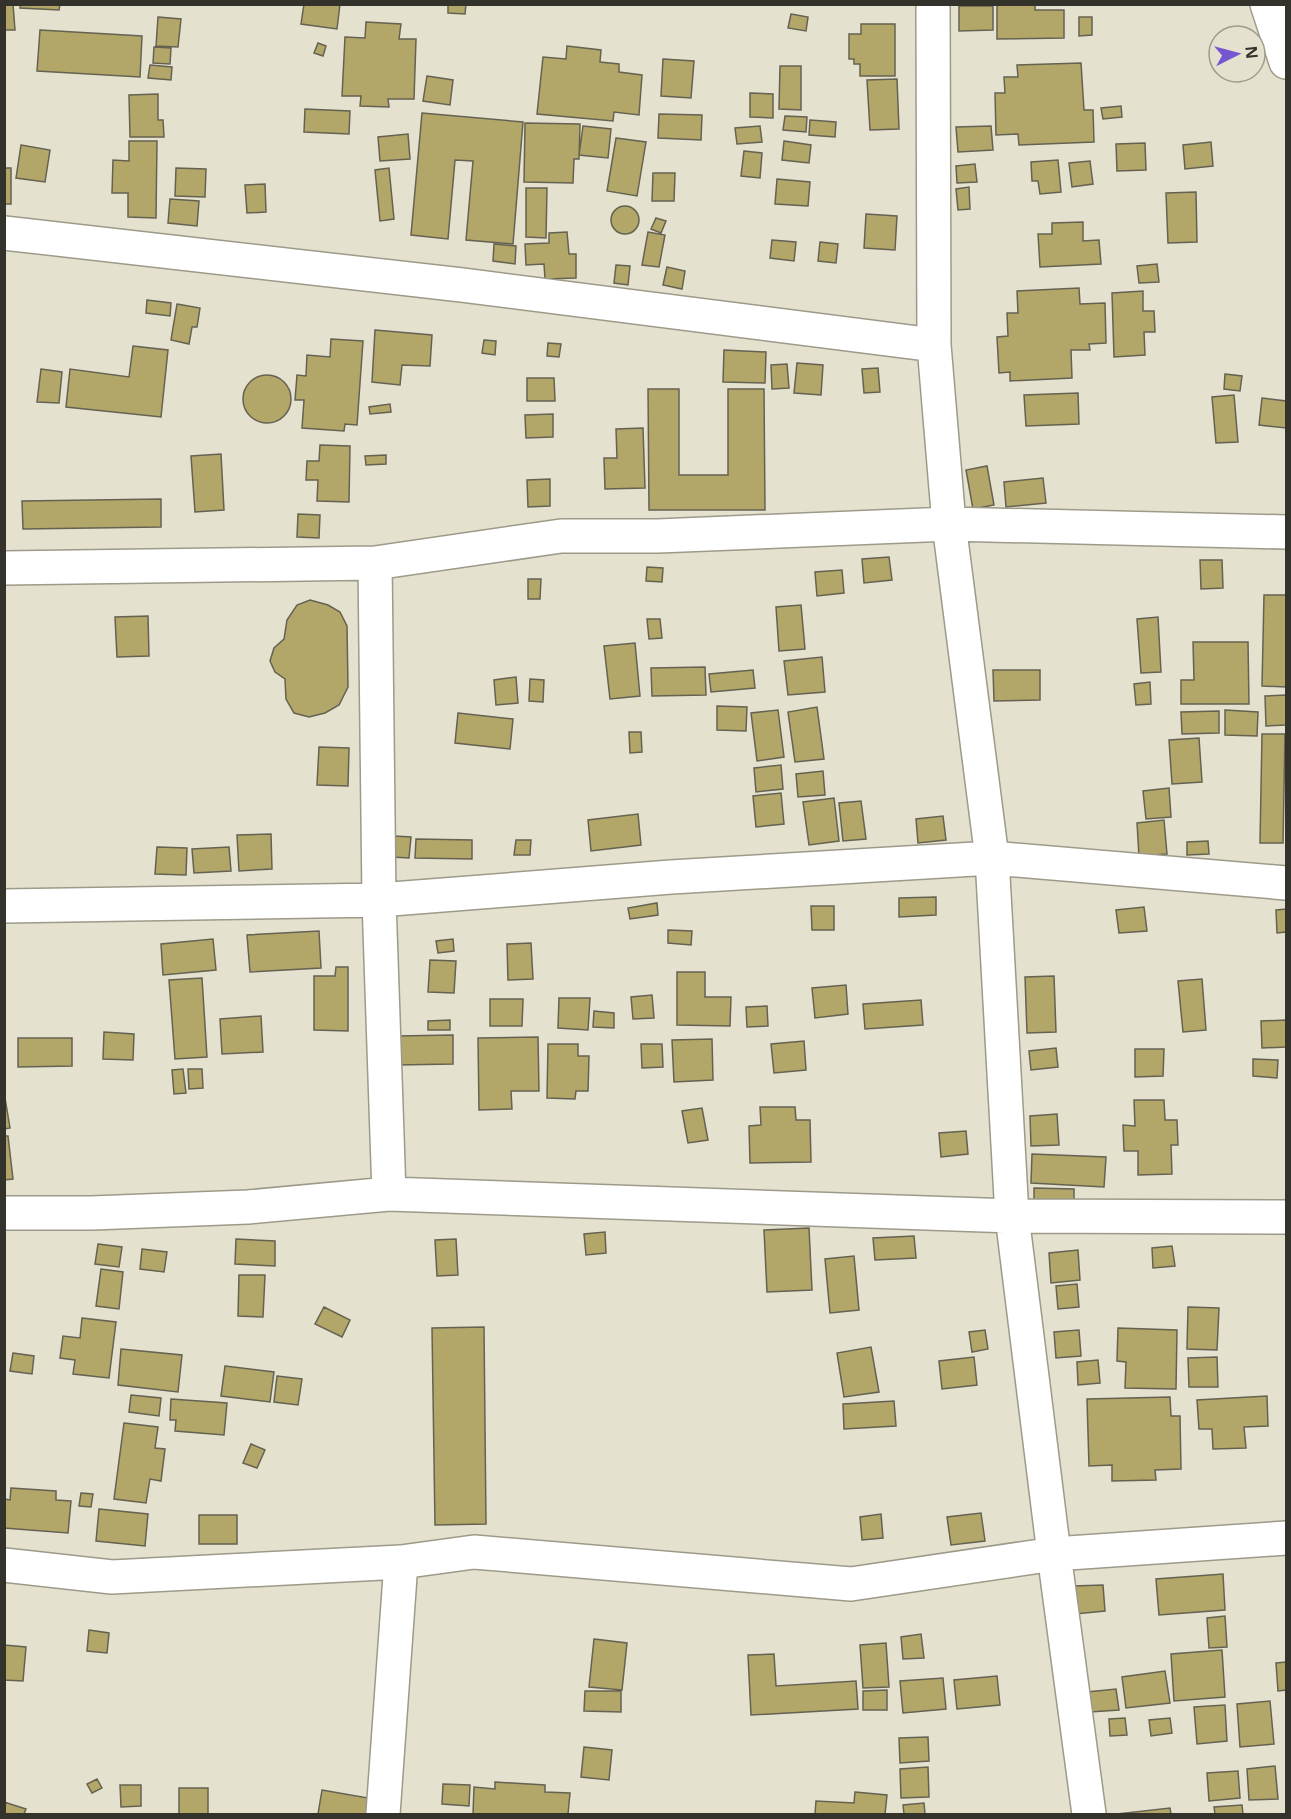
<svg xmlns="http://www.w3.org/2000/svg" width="1291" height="1819" font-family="'Noto Sans',sans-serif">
	<rect width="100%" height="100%" fill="#e4e1cf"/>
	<path fill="#b2a769" stroke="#656252" stroke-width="1.5" d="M4,4H13L15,30H4Z
		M21,4H60L59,10L20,8Z
		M304,4H340L337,29L301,24Z
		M448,4H466L465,14L448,13Z
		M997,4H1035V10H1064V38L997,39Z
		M959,6H993V30L959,31Z
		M791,14L808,17L806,31L788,28Z
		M158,17L181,19L178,47L156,46Z
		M1079,17H1092V35L1079,36Z
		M366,22L401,24L399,39H416L414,99H388L389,107L360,106L361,96H342L345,37L365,38Z
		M861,24H895V76H860V64H854V59H849V34H861Z
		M40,30L142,36L140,77L37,71Z
		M318,43L326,46L323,56L314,53Z
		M567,46L601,50L600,62L619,64V72L642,75L639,115L614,112L613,121L537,114L543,57L566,59Z
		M154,47L171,48L170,64L153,63Z
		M663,59L694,61L691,98L661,96Z
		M1081,63L1084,110H1093L1094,142L1019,145L1018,134L996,135L995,93H1005L1004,77H1018L1017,65Z
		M150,65L172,67L171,80L148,78Z
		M780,66H801V110L779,109Z
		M427,76L453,80L450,105L423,101Z
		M897,79L899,129L870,130L867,80Z
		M750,93L773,94V118L750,117Z
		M158,94V120H163L164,137H130L129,95Z
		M1121,106L1122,117L1103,119L1101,108Z
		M305,109L350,111L349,134L304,132Z
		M422,113L523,122L513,244L466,240L473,161L455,160L448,239L411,235Z
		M659,114L702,115L701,140L658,138Z
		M785,116L807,117L806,132L783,130Z
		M810,120L836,122L835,137L809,135Z
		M525,123L580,124L579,159H574L573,183L524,182Z
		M583,126L611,129L608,158L579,155Z
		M760,126L762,142L737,144L735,128Z
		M991,126L993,150L958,152L956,127Z
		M408,134L410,159L380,161L378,137Z
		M616,138L646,142L637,196L607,191Z
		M129,141H157L156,218L128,217V193H112L113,160L129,161Z
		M784,141L811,145L809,163L782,160Z
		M1211,142L1213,166L1185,169L1183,145Z
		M1145,143L1146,170L1117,171L1116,144Z
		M21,145L50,150L45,182L16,178Z
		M744,151L762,153L760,178L741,176Z
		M1058,160L1061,192L1040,194L1038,181H1032L1031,162Z
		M1090,161L1093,184L1072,187L1069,163Z
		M975,164L977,182L957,183L956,166Z
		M4,168H11V204H4Z
		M176,168L206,169L205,197L175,196Z
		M389,168L394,219L380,221L375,170Z
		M653,173H675L674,201H652Z
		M777,179L810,182L808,206L775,204Z
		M265,184L266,212L247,213L245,185Z
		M969,187L970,209L958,210L956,189Z
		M526,188H547L546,238L526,237Z
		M1196,192L1197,242L1168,243L1166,193Z
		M170,199L199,201L197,226L168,223Z
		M611 220a14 14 0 1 1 28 0a14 14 0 1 1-28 0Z
		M866,214L897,216L895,250L864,248Z
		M656,218L666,221L661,233L651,229Z
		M1083,222V241L1099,240L1101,264L1040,267L1038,234H1052V223Z
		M567,232L569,254H576V278L545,279L544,264L526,265L525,244L549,243V233Z
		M648,232L665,235L659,267L642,265Z
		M772,240L796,242L794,261L770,258Z
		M820,242L838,244L836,263L818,261Z
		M494,244L516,246L515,264L493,261Z
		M1157,264L1159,282L1139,283L1137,266Z
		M616,265L630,266L628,285L614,283Z
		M667,267L685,271L682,289L663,285Z
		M1079,288L1080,304L1105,303L1106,343L1089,344L1090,350H1071L1072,378L1010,381V372L999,373L997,337L1008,336L1007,313H1018L1017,291Z
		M1143,291V311H1154L1155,332H1144L1145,355L1114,357L1112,293Z
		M147,300L171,303L170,316L146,313Z
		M177,304L200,308L197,327H192L189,344L171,340Z
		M375,330L432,335L430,366L402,365L400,385L372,382Z
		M331,339L363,341L357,425L345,424L344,431L302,428L304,400H295L297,375L306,376L307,355L330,357Z
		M484,340L496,341L495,355L482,353Z
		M548,343L561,344L559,357L547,356Z
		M133,346L168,350L161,417L66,407L70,369L129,377Z
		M724,350L766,352L765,383L723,382Z
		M797,363L823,365L821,395L794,393Z
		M787,364L789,388L772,389L771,365Z
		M878,368L880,392L864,393L862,369Z
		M41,369L62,372L59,403L37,402Z
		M1225,374L1242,376L1240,391L1224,389Z
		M243 399a24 24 0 1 1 48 0a24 24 0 1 1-48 0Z
		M527,378H554L555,401H527Z
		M648,389H679V475H728V389H764L765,510H649Z
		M1078,393L1079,424L1026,426L1024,395Z
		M1234,395L1238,442L1216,443L1212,397Z
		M1262,398L1286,401V428L1259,425Z
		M390,404L391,412L370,414L369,407Z
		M553,414V437L526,438L525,415Z
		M643,428L645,488L605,489L604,458H617L616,429Z
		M320,445L350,446L349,502L317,501L318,480H306L307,461H319Z
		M221,454L224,510L195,512L191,456Z
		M386,455V464L366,465L365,456Z
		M987,466L994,505L973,509L966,470Z
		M1043,478L1046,503L1006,507L1004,482Z
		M550,479V506L528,507L527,480Z
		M161,499V527L23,529L22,501Z
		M298,514L320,515L319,538L297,537Z
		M889,557L892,580L864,583L862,559Z
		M1200,560H1222L1223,588L1201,589Z
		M647,567L663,568L662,582L646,581Z
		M842,570L844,593L817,596L815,572Z
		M528,579H541L540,599H528Z
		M1264,595H1286V687L1262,686Z
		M310,600L328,605L340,612L347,626L348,687L339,705L325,713L309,717L294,713L286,699L285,679L275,672L270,661L274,648L284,639L287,620L297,605Z
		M801,605L805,649L779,651L776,607Z
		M148,616L149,656L117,657L115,617Z
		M1158,617L1161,672L1141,673L1137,619Z
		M647,619H660L662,638L649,639Z
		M1193,642H1248L1249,704H1181V680H1194Z
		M635,643L640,696L610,699L604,646Z
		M822,657L825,692L788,695L784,661Z
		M705,667L706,695L652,696L651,668Z
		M753,670L755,688L711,692L709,674Z
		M993,670H1040V700L994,701Z
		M516,677L518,703L496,705L494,680Z
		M530,679L544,680L543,702L529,701Z
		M1150,682L1151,704L1136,705L1134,684Z
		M1286,695V725L1266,726L1265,696Z
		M717,706L747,707L746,731L717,730Z
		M817,707L824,759L795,762L788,712Z
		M778,710L784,757L757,761L751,713Z
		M1225,710L1258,712L1257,736L1225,735Z
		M1219,711V733L1182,734L1181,712Z
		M458,713L513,719L510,749L455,743Z
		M629,732H641L642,752L630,753Z
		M1262,734H1285L1283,843H1260Z
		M1199,738L1202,782L1172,784L1169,740Z
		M319,747L349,748L348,786L317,785Z
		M781,765L783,789L756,792L754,768Z
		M823,771L825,795L798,797L796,774Z
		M1169,788L1171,817L1146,819L1143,791Z
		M781,793L784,824L756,827L753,796Z
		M834,798L839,841L809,845L803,802Z
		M861,801L866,839L843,841L839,803Z
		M638,814L641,845L591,851L588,820Z
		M943,816L946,840L918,843L916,819Z
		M1164,820L1167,854L1139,856L1137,823Z
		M271,834L272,869L239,871L237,835Z
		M394,836L411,837L409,858L392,857Z
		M416,839L472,840V859L415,858Z
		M516,840H531L530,855H514Z
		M1208,841L1209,854L1187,855V842Z
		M157,847L187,848L186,875L155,874Z
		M229,847L231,871L194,873L192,849Z
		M936,897V915L899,917V898Z
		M657,903L658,915L630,919L628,908Z
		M811,906H834V930H812Z
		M1144,907L1147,931L1119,933L1116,910Z
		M1286,909V932L1277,933L1276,910Z
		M668,930L692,931L691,945L668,943Z
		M319,931L321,968L250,972L247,935Z
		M213,939L216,970L163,975L161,944Z
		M453,939L454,951L438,953L436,941Z
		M531,943L533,979L508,980L507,944Z
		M430,960L456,961L454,993L428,992Z
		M336,967H348V1031L314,1030V976H335Z
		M677,972H705V997H731L730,1026L677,1025Z
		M1054,976L1056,1032L1027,1033L1025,977Z
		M202,978L207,1057L175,1059L169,980Z
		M1202,979L1206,1030L1183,1032L1178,981Z
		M846,985L848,1014L815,1018L812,988Z
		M652,995L654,1018L633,1019L631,997Z
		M559,998H590L588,1030L558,1028Z
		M490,999H523L522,1026H490Z
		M921,1000L923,1025L865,1029L863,1004Z
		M767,1006L768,1026L747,1027L746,1007Z
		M594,1011L614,1013V1028L593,1027Z
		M261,1016L263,1052L222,1054L220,1019Z
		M450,1020V1030H428V1021Z
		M1286,1020V1047L1262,1048L1261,1021Z
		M104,1032L134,1034L133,1060L103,1059Z
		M453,1035V1064L397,1065V1036Z
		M538,1037L539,1091H511L512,1109L479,1110L478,1038Z
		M18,1038H72V1066L18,1067Z
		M712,1039L713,1080L674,1082L672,1040Z
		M804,1041L806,1070L774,1073L771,1044Z
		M548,1044H578V1056H589L588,1091H576L575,1099L547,1098Z
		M641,1044H662L663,1067L642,1068Z
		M1056,1048L1058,1067L1031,1070L1029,1051Z
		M1135,1049H1164L1163,1076L1135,1077Z
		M1253,1059L1278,1060L1277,1078L1253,1076Z
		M183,1069L186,1093L174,1094L172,1070Z
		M188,1069H202L203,1088L189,1089Z
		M4,1092L10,1128L4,1129Z
		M1134,1100H1164L1165,1120H1177L1178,1145H1171L1172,1174L1138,1175V1151H1124L1123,1125L1135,1126Z
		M760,1107H795L796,1120H810L811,1162L750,1163L749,1126L761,1125Z
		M702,1108L708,1140L688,1143L682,1111Z
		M1057,1114L1059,1145L1031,1146L1030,1116Z
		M966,1131L968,1154L941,1157L939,1133Z
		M4,1136H8L13,1179L4,1180Z
		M1032,1154L1106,1157L1104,1187L1031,1183Z
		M1034,1188L1074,1189V1201H1034Z
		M809,1228L812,1290L767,1292L764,1230Z
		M605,1232L606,1253L586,1255L584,1234Z
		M914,1236L916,1258L875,1260L873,1238Z
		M236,1239L275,1241V1266L235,1264Z
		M456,1239L458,1275L437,1276L435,1240Z
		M98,1244L122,1247L119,1267L95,1264Z
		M1172,1246L1175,1266L1153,1268L1152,1248Z
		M142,1249L167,1252L164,1272L140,1269Z
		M1078,1250L1080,1280L1051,1283L1049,1253Z
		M854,1256L859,1310L830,1313L825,1259Z
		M101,1269L123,1272L119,1309L96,1306Z
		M239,1275H265L263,1317L238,1316Z
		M1077,1284L1079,1307L1058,1309L1056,1286Z
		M324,1307L350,1320L342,1337L315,1324Z
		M1188,1307L1219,1308L1217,1350L1187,1349Z
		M82,1318L116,1322L109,1378L73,1374L75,1360L60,1358L63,1336L80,1338Z
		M484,1327L486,1524L435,1525L432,1328Z
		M1118,1328L1177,1330L1176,1389L1125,1388L1126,1362L1117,1361Z
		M985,1330L988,1349L972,1352L969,1332Z
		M1079,1330L1081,1356L1056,1358L1054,1332Z
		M871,1347L879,1392L844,1397L837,1353Z
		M121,1349L182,1355L178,1392L118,1385Z
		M13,1353L34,1356L32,1374L10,1371Z
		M974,1357L977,1385L942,1389L939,1361Z
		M1217,1357L1218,1387H1189L1188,1358Z
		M1098,1360L1100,1383L1078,1385L1077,1362Z
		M225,1366L274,1372L270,1402L221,1396Z
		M277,1376L302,1379L298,1405L274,1402Z
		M131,1395L161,1398L159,1416L129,1412Z
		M1267,1396L1268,1426L1244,1427L1246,1448L1213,1449L1212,1429H1199L1197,1400Z
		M1170,1397L1171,1416H1180L1181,1469L1155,1470L1156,1480L1112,1481V1465L1089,1466L1087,1399Z
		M171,1399L227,1403L224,1435L175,1431L176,1420H170Z
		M894,1401L896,1426L844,1429L843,1404Z
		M124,1423L158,1427L155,1448L165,1449L161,1481L150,1479L146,1503L114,1499Z
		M251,1444L265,1450L257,1468L243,1463Z
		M11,1488L56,1491V1500L71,1501L68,1533L4,1528V1499L10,1500Z
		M81,1493L93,1494L91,1507L79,1506Z
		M99,1509L148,1514L145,1546L96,1541Z
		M981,1513L985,1541L951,1545L947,1517Z
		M881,1514L883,1538L862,1540L860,1517Z
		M199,1515H237V1544H199Z
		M1223,1574L1225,1610L1159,1615L1156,1579Z
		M1103,1585L1105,1611L1075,1614L1073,1586Z
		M1225,1616L1227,1647L1209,1648L1207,1618Z
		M89,1630L109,1633L107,1653L87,1651Z
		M921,1634L924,1658L903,1659L901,1637Z
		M594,1639L627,1643L622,1690L589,1687Z
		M886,1643L889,1687L863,1688L860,1645Z
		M4,1645L26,1647L23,1681L4,1680Z
		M1222,1650L1225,1697L1174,1701L1171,1654Z
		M774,1654L776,1686L856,1681L858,1709L751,1715L748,1655Z
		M1286,1662V1690L1278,1691L1276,1663Z
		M1165,1671L1170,1703L1126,1708L1122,1677Z
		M997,1676L1000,1705L957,1709L954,1680Z
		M943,1678L946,1709L903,1713L900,1681Z
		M1116,1689L1119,1710L1090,1712L1087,1692Z
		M887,1690V1710H863V1691Z
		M585,1691H621V1712L584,1711Z
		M1270,1701L1274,1744L1240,1747L1237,1704Z
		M1225,1705L1227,1741L1197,1744L1194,1707Z
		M1125,1718L1127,1735L1110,1736L1109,1719Z
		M1170,1718L1172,1733L1151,1736L1149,1720Z
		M928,1737L929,1761L900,1763L899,1738Z
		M584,1747L612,1750L609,1780L581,1777Z
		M1275,1766L1278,1799L1249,1800L1247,1769Z
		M928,1767L929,1797L901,1798L900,1769Z
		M1238,1771L1240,1798L1209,1801L1207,1773Z
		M97,1779L102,1788L92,1793L87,1784Z
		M495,1782L545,1785V1792L570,1793L568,1814H473L474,1787L495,1789Z
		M443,1784L470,1785L469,1806L442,1804Z
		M120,1785H141V1806L121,1807Z
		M179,1788H208V1814H179Z
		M322,1790L374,1799L372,1814H318Z
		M855,1792L887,1795L885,1814H815L816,1801L854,1803Z
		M4,1802L26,1809L24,1814H4Z
		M924,1803L925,1814H904L903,1805Z
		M1242,1805L1243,1814H1215L1214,1807Z
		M1170,1808L1171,1814H1117Z"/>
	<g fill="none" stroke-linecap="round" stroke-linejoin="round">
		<g stroke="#9d9a89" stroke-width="36">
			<path id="street" d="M933,4L934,345L949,524L992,858L1012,1216L1054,1554L1089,1814
				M1267,4L1286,62
				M4,233L462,285L934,345
				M375,563L379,900L389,1194
				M4,568L375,563L561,536H658L949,524L1286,532
				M4,906L379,900L671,877L992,858L1286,883
				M4,1213H92L248,1207L389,1194L1012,1216L1286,1217
				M4,1565L112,1577L401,1562L474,1552L851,1584L1054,1554L1286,1538
				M383,1814L401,1562"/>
		</g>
		<use href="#street" stroke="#fff" stroke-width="33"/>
	</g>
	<rect width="1291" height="1819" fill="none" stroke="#33322b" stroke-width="12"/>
	<g transform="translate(1237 54) rotate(84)"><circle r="28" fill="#e4e1cf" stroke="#9d9b8d" stroke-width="1.5"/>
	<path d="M0-4.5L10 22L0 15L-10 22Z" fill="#7556d0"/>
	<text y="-9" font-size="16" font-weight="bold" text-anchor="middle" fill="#33322b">N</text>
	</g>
</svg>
